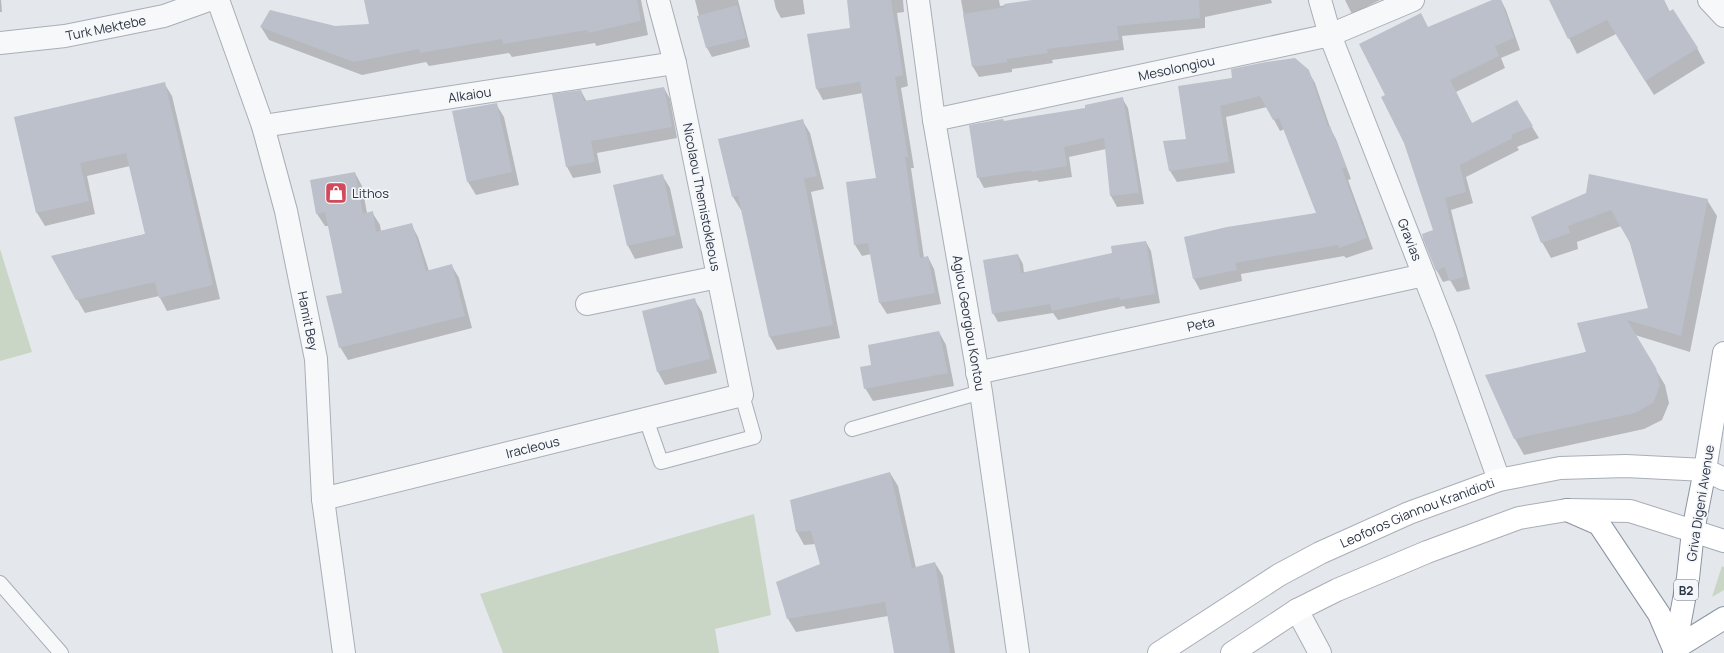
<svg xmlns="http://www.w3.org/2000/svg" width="1724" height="653" font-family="Manrope,sans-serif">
	<rect width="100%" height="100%" fill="#e4e7ec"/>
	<path fill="#c9d6c5" d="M0,249L32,352L0,361Z
		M754,514L771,615L715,629L719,653H503L480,594Z
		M1722,566L1724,567V590L1712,597Z"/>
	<path fill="#0003" d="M0,0H1L2,12H0Z
		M365,0H641L648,35L596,46L595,43L512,57L509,53L429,66L426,62L362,75L269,40L261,27H335L371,25Z
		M695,0H738L750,47L712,57L707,48Z
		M774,0H803L805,14L781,18L776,9Z
		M848,0H903L904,12L897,13L908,86L901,88L914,168H911L924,258L928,257L934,269L941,304L887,314L880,303L871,254L862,256L855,245L877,179L863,93L823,100L817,89L852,29Z
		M961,0H999L1000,6L1039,0H1271L1272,3L1205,17V28L1122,36L1124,50L1052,60L1053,63L1012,69V72L979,77L973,67Z
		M1345,0H1380L1352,14Z
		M1494,0H1501L1506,10L1520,50L1501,58L1505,68L1456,92L1472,124L1517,102L1539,138L1517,147L1519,150L1466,177L1473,203L1451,210L1470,289L1457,292L1450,280L1443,282L1437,271L1434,231L1405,143L1386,96L1428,28Z
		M1550,0H1664L1670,12L1697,48L1705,63L1654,95L1616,34L1577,54Z
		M1308,71L1315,83L1331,130L1336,139L1351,179L1348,180L1373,249L1346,258L1344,256L1241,274L1242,281L1200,290L1194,279L1185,238L1317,213L1285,129L1280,131L1267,107L1226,117L1235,173L1177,182L1170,171L1187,140L1179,87Z
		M164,83L172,96L220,299L167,311L159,296L85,313L52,256L146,234L130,166L87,176L95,214L45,226L37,213L15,118Z
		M664,88L670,99L677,138L597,153L601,173L573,178L567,167L581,91L587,102Z
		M1122,98L1128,108L1144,204L1117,207L1111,196L1106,149L1069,157L1072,177L1039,182L1037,180L984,188L978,177L1004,122L1087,109Z
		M496,104L504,117L519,185L476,195L468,182Z
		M802,120L810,133L824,189L811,192L840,338L777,350L770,337L742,210H741L733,197Z
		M355,173L362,186L367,213L372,212L380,225L381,231L411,224L418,237L429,271L452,266L459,278L472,328L348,360L340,347L343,293L329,226H325L317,214Z
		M662,175L670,188L683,248L635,259L628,246Z
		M1707,200L1717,216L1690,352L1635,335L1665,385L1669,403L1662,420L1644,429L1524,455L1515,439L1487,376L1587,352L1579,324L1649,309L1630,242L1621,226L1577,242L1578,249L1551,258L1542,242L1532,218Z
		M1146,242L1151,251L1160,303L1126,309L1124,306L1058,320L1053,313L998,322L993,313L1018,255L1023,264L1024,273L1114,254Z
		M694,299L702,312L717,373L665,385L658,372L643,312Z
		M939,332L946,345L954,386L873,401L865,388Z
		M890,473L898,486L916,568L935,563L943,576L955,653H895L888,616L796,632L788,619L821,564L816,544L804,545L797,532L791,501Z"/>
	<path fill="#bbc0ca" d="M364,0H637L641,21L588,33L587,30L503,44L502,39L420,53L419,49L354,62L260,27L270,10L335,26L369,24Z
		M847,0H891L903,75L895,77L908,157H905L920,258L928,256L935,293L879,303L868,243L854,245L846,182L876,178L860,82L816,89L807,34L850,28Z
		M1032,0H1199L1200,18L1117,26L1119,40L1047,49L1048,53L1007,59V62L972,67L963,14L1005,7L1004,4Z
		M1492,0H1501L1514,38L1495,46L1499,56L1450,80L1472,123L1517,100L1533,126L1511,135L1513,138L1460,165L1466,192L1445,198L1464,277L1449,281L1445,267L1436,271L1423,239L1422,234L1433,230L1404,143L1381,97L1385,95L1359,44L1421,13L1428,27Z
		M1549,0H1664L1669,12L1673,9L1698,48L1645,81L1607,20L1568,39Z
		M737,5L746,38L706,48L697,16Z
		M1295,58L1309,70L1328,127L1330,126L1346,167L1342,169L1367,238L1339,248L1338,245L1235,263L1237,270L1193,279L1184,237L1227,227L1316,213L1279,118L1273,120L1260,96L1220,106L1229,162L1169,171L1163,141L1186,139L1178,86L1232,78L1231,69L1266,62Z
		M165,82L213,285L159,298L155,282L76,300L51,256L145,234L126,153L80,163L89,201L36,213L14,117Z
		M664,87L672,127L591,141L595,162L566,167L552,94L581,90L584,101Z
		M1123,97L1139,193L1110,196L1104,138L1064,147L1067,166L1032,172L1031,170L977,178L969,125L1003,119L1004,121L1085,108V105Z
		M497,103L512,172L467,182L452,111Z
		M803,119L817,176L804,179L833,325L769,337L738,196L732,197L718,139Z
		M355,172L363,214L373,211L376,232L412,223L426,271L452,264L465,316L339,348L326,296L342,293L325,212L316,214L310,180Z
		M663,174L676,235L627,246L613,185Z
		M1589,174L1708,199L1681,336L1627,320L1656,368L1660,386L1653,403L1635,413L1514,439L1485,375L1586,352L1577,323L1648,308L1630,243L1611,210L1568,226L1570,233L1541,243L1531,217L1586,193Z
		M1146,241L1155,294L1120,300L1119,297L1052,311L1050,304L992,314L983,260L1018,254L1021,273L1112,253L1111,246Z
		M695,298L710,359L657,372L642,311Z
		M939,331L948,373L864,389L860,367L871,365L868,345Z
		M890,472L912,568L935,562L950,653H894L885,602L787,619L776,582L820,564L811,531L796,532L790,500Z"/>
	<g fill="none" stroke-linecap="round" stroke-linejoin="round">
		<g stroke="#a9aeb7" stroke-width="16">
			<path id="service" d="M646,419L661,462L754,437L742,395
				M852,429L981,392
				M0,583L61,653"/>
		</g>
		<g stroke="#a9aeb7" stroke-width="24">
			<g id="minor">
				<path id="s1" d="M918,0L934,120L981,392L1018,653"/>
				<path id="s2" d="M1320,0L1330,35L1445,329L1499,480"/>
				<path d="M1709,0L1724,16"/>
				<path id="s3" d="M0,43L65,36L164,16L209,0"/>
				<path id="s4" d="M934,120L1330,35L1413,0"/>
				<path id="s5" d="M263,126L675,63"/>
				<path d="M587,304L718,277"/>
				<path id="s6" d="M977,373L1424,275"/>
				<path id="s7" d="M323,499L742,395L675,63L658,0"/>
				<path d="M1297,610L1320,653"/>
			</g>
		</g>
		<g stroke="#a9aeb7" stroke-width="24">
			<g id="tertiary">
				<path id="s8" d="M218,0L263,126L286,211L316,359L323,499L344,653"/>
			</g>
		</g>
		<g stroke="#a9aeb7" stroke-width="24">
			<g id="secondary">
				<path id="s9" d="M1159,653L1279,575L1320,553L1409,513L1499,480L1560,468L1626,466L1705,470"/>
				<path d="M1232,653L1297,610L1337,590L1427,552L1519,518L1567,510L1630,511L1693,531"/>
			</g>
		</g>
		<g stroke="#a3abb8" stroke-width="24">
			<path id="primary" d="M1724,353L1705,470L1724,479
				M1693,531L1724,541"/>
		</g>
		<g stroke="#8b94a3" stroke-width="24">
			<path id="trunk" d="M1567,510L1599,524L1659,614L1674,649
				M1674,649L1724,618
				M1674,653L1688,578L1693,531L1705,470"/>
		</g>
		<use href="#service" stroke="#f7f8fa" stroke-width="14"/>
		<use href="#minor" stroke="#f7f8fa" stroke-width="22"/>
		<use href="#tertiary" stroke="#f7f8fa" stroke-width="22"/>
		<use href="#secondary" stroke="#fff" stroke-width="22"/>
		<use href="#primary" stroke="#fff" stroke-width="22"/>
		<use href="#trunk" stroke="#fff" stroke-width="22"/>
	</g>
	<defs>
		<g id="shop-square" transform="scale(1.15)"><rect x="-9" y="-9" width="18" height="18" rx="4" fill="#d1495b" stroke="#f4f6f9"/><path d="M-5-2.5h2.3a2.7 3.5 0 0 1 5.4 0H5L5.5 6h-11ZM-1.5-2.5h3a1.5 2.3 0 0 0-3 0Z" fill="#fff"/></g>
	</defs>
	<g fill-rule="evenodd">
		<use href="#shop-square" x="336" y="193"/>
	</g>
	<g text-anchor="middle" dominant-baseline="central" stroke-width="3.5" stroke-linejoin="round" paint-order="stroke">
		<rect fill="#f4f6f9" stroke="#676e7b" stroke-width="1" x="1674" y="580" width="24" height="20" rx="3"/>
		<g font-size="12" font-weight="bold" fill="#2b3445">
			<text x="1686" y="590">B2</text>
		</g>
		<g font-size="13" fill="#2b3445" stroke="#f4f6f9">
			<text stroke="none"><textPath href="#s3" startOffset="107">Turk Mektebe</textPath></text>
			<text stroke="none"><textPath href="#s4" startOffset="248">Mesolongiou</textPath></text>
			<text stroke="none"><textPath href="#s5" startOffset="209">Alkaiou</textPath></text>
			<text transform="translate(702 197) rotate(79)">Nicolaou Themistokleous</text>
			<text stroke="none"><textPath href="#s2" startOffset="256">Gravias</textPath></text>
			<text stroke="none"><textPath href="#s8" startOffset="334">Hamit Bey</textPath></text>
			<text stroke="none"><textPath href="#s1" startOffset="327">Agiou Georgiou Kontou</textPath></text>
			<text stroke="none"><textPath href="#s6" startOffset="229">Peta</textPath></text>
			<text stroke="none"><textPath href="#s7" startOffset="216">Iracleous</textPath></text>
			<text transform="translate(1700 503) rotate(-81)">Griva Digeni Avenue</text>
			<text stroke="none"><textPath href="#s9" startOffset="295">Leoforos Giannou Kranidioti</textPath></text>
		</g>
		<g font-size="13" fill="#2b3445" stroke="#f4f6f9" text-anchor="start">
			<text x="352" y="193">Lithos</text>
		</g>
	</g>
</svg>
